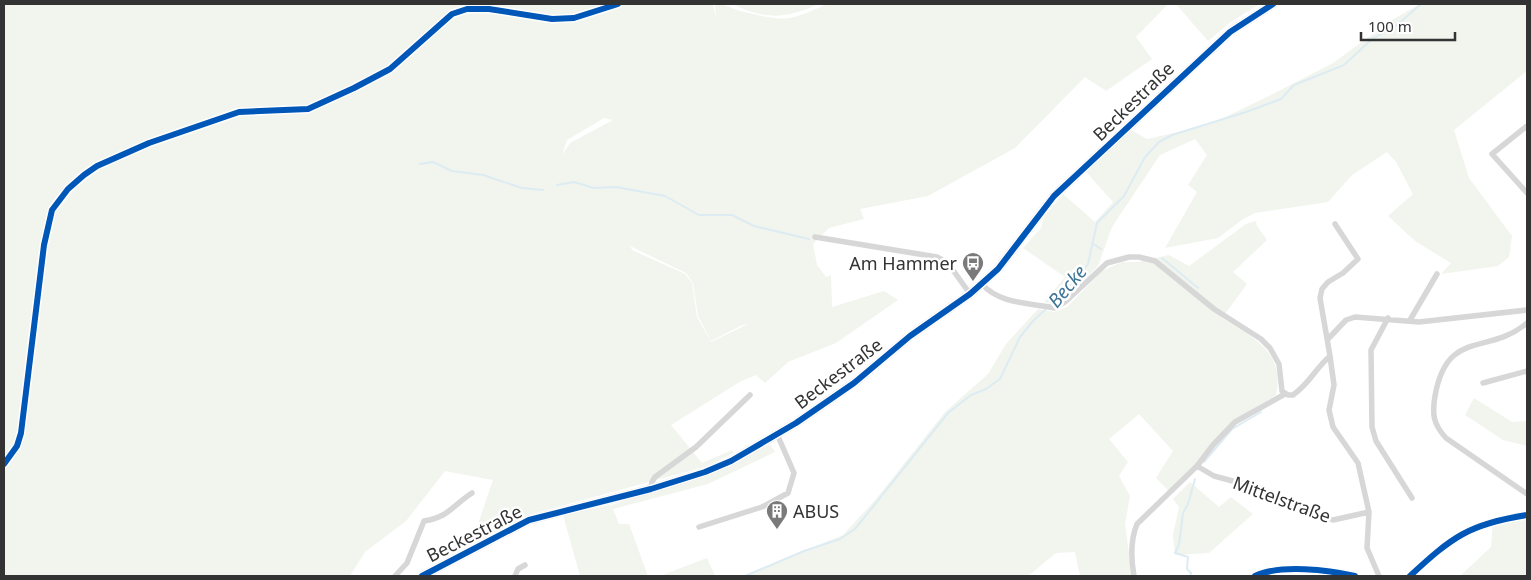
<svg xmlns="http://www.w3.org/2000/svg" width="1531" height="580" font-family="'Noto Sans',sans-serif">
	<rect width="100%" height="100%" fill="#fff"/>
	<path fill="#f1f5ed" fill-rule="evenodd" d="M4,4H713L716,18L715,4C727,4 729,8 740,11C784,21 786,23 827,4H1168L1136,37L1152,59L1106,91L1085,77L1015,148L928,196L860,209L864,219L829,228L813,244L817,265L826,277L831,275L832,307L884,291L898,300L836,343L788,362L765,383L756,375L741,381L671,425L702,463L732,450L734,453L704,467L528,515L483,538L478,524L493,480L445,471L406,521L365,552L350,576H4ZM604,118L613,120L570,143L562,155L567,140ZM630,246L686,273L693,283L698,316L711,341L742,325L748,324L711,342L697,317L692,283L685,274L632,250Z
		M733,4H819C787,18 766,21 733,4Z
		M1176,4H1260L1232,21L1208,41Z
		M1420,4H1527V71L1454,130L1469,178L1512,236L1509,257L1498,266L1441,274L1451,263L1415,241L1388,216L1413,194L1396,162L1387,152L1352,175L1328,202L1255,213L1243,219L1218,238L1165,248L1197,192L1188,185L1207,155L1195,139L1160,155L1112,227L1098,266L1065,299L1055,305L1044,302L1065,277L1023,248L1041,228L1044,217L1063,194L1095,222L1113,202L1086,172L1131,130L1147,139L1188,130L1219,120L1265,98L1333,63L1392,20Z
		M1256,221L1257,226L1267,240L1233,272L1247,284L1222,318C1254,338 1285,352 1276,395L1235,422L1171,493L1156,478L1173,451L1139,414L1109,439L1128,462L1119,476L1130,496L1125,524L1132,576H1080L1075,552L1056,553L1028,576H743L843,535L876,499L945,412L988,374L1006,344L1038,309L1054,312L1067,307L1102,271L1122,262H1139L1169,255L1189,266L1246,224Z
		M1474,398L1512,422L1527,421V446L1503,440L1465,415Z
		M770,444L775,452L708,484L613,509L619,524H629L648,576H580L563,515L611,505L708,475Z
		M1190,482L1219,507L1231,497L1253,514L1209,553L1175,555L1173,535L1179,507L1173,499Z
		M1527,518V576H1460L1491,547L1493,524Z
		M707,558L715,576H660Z"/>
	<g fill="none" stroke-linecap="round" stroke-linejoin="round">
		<path stroke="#ddebf3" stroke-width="2" d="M420,164L433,162L452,171L483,175L522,188L543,190
			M557,185L574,182L594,188L616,187L665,196L699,215H732L754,226L809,239
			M1092,243L1101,249
			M1162,258L1198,288
			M1204,462L1232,429L1261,412
			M745,576L804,551L840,539L855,529L948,413L971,395L986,389L1000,379L1020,337L1033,321L1076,281L1088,264L1097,223L1124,196L1145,157L1159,142L1172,135L1246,112L1281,99L1294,85L1344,65L1372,39L1397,25L1421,4
			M1190,576L1191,573L1187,569L1188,557L1175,553L1179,544L1183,513L1188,504L1195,479"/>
		<path stroke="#d7d7d7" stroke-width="5.5" d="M1527,126L1492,154L1527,193
			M815,237L937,257L948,263L970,294
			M982,284C999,304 1030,303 1055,308L1065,302L1107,263L1129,257H1139L1155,261L1214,309L1261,339L1270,348L1279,364L1282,391L1288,395H1293C1311,382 1314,370 1330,356L1334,385L1329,410L1333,427L1358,463L1369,512L1367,548L1379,576
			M1388,318L1371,350L1372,427L1376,441L1412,498
			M1410,320L1437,274
			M1527,323C1488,356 1447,328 1435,396C1432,414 1433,424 1446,438L1527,494
			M1328,339L1346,320L1355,317L1419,322L1527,310
			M1330,356L1320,298L1322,289L1328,282L1343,273L1358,259L1335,224
			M1483,383L1527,371
			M4,464L17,446L21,433L44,245L52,210L68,189L84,175L97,166L149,143L239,112L308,109L354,88L390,69L452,14L467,9H489L552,19L574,18L618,4
			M1197,466L1214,476L1259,488L1316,514L1333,520L1369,512
			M651,489L652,482L655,477L696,447L750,395
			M699,527L762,507L788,493L794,473L777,434
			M395,576L407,563L424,521C449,517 452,506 472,493
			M515,576L518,569L525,565
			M1134,576C1131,559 1130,541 1137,524L1197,466L1213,445L1235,422L1285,394
			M1255,576C1280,564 1329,570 1355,576
			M1410,576C1452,537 1469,524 1527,515"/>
		<path stroke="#d0d0d0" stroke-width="9" d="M422,576L529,520L651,489L705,472L731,461L796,423L854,383L910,336L970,294L998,269L1054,196L1230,32L1273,4"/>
		<g stroke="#fff" stroke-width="9">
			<path id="cycleway" d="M4,464L17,446L21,433L44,245L52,210L68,189L84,175L97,166L149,143L239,112L308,109L354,88L390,69L452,14L467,9H489L552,19L574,18L618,4
				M422,576L529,520L651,489L705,472L731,461L796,423L854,383L910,336L970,294L998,269L1054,196L1230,32L1273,4
				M1255,576C1280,564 1329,570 1355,576
				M1410,576C1452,537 1469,524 1527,515"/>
		</g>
		<use href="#cycleway" stroke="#0057b8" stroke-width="6"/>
	</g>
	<defs>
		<g id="bus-pin" transform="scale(1.125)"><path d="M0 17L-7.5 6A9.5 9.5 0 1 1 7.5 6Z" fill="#7a7a7a" stroke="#fff"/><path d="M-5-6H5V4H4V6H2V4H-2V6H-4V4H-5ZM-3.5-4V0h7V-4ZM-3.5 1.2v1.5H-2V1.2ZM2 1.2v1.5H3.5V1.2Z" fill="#fff"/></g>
		<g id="building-pin" transform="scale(1.125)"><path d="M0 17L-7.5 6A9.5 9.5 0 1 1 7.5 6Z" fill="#7a7a7a" stroke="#fff"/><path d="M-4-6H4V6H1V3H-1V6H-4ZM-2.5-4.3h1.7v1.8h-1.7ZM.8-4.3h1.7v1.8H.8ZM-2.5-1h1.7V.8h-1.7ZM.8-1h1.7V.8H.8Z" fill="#fff"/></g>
	</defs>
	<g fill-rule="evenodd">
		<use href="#bus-pin" x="973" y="263"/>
		<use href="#building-pin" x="777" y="511"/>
	</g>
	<g text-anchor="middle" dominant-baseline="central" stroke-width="5" stroke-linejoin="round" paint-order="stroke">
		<g font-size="18" fill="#333" stroke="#fff">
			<text transform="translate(1133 101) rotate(-44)">Beckestraße</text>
			<text transform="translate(838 373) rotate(-37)">Beckestraße</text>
			<text transform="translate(1282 499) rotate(20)">Mittelstraße</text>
			<text transform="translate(474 533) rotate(-27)">Beckestraße</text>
		</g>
		<g font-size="18" fill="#333" stroke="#fff" text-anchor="end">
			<text x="957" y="263">Am Hammer</text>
			<text x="793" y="511" text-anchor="start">ABUS</text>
		</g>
		<g font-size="19" font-style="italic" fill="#3f7597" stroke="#fff">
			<text transform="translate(1067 286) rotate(-50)">Becke</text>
		</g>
	</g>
	<rect width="1531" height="580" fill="none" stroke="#333333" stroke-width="10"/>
	<path d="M1361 32v8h94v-8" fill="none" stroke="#333333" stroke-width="2.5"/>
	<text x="1368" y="32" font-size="15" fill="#333333" stroke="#ffffff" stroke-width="4" paint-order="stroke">100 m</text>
</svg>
